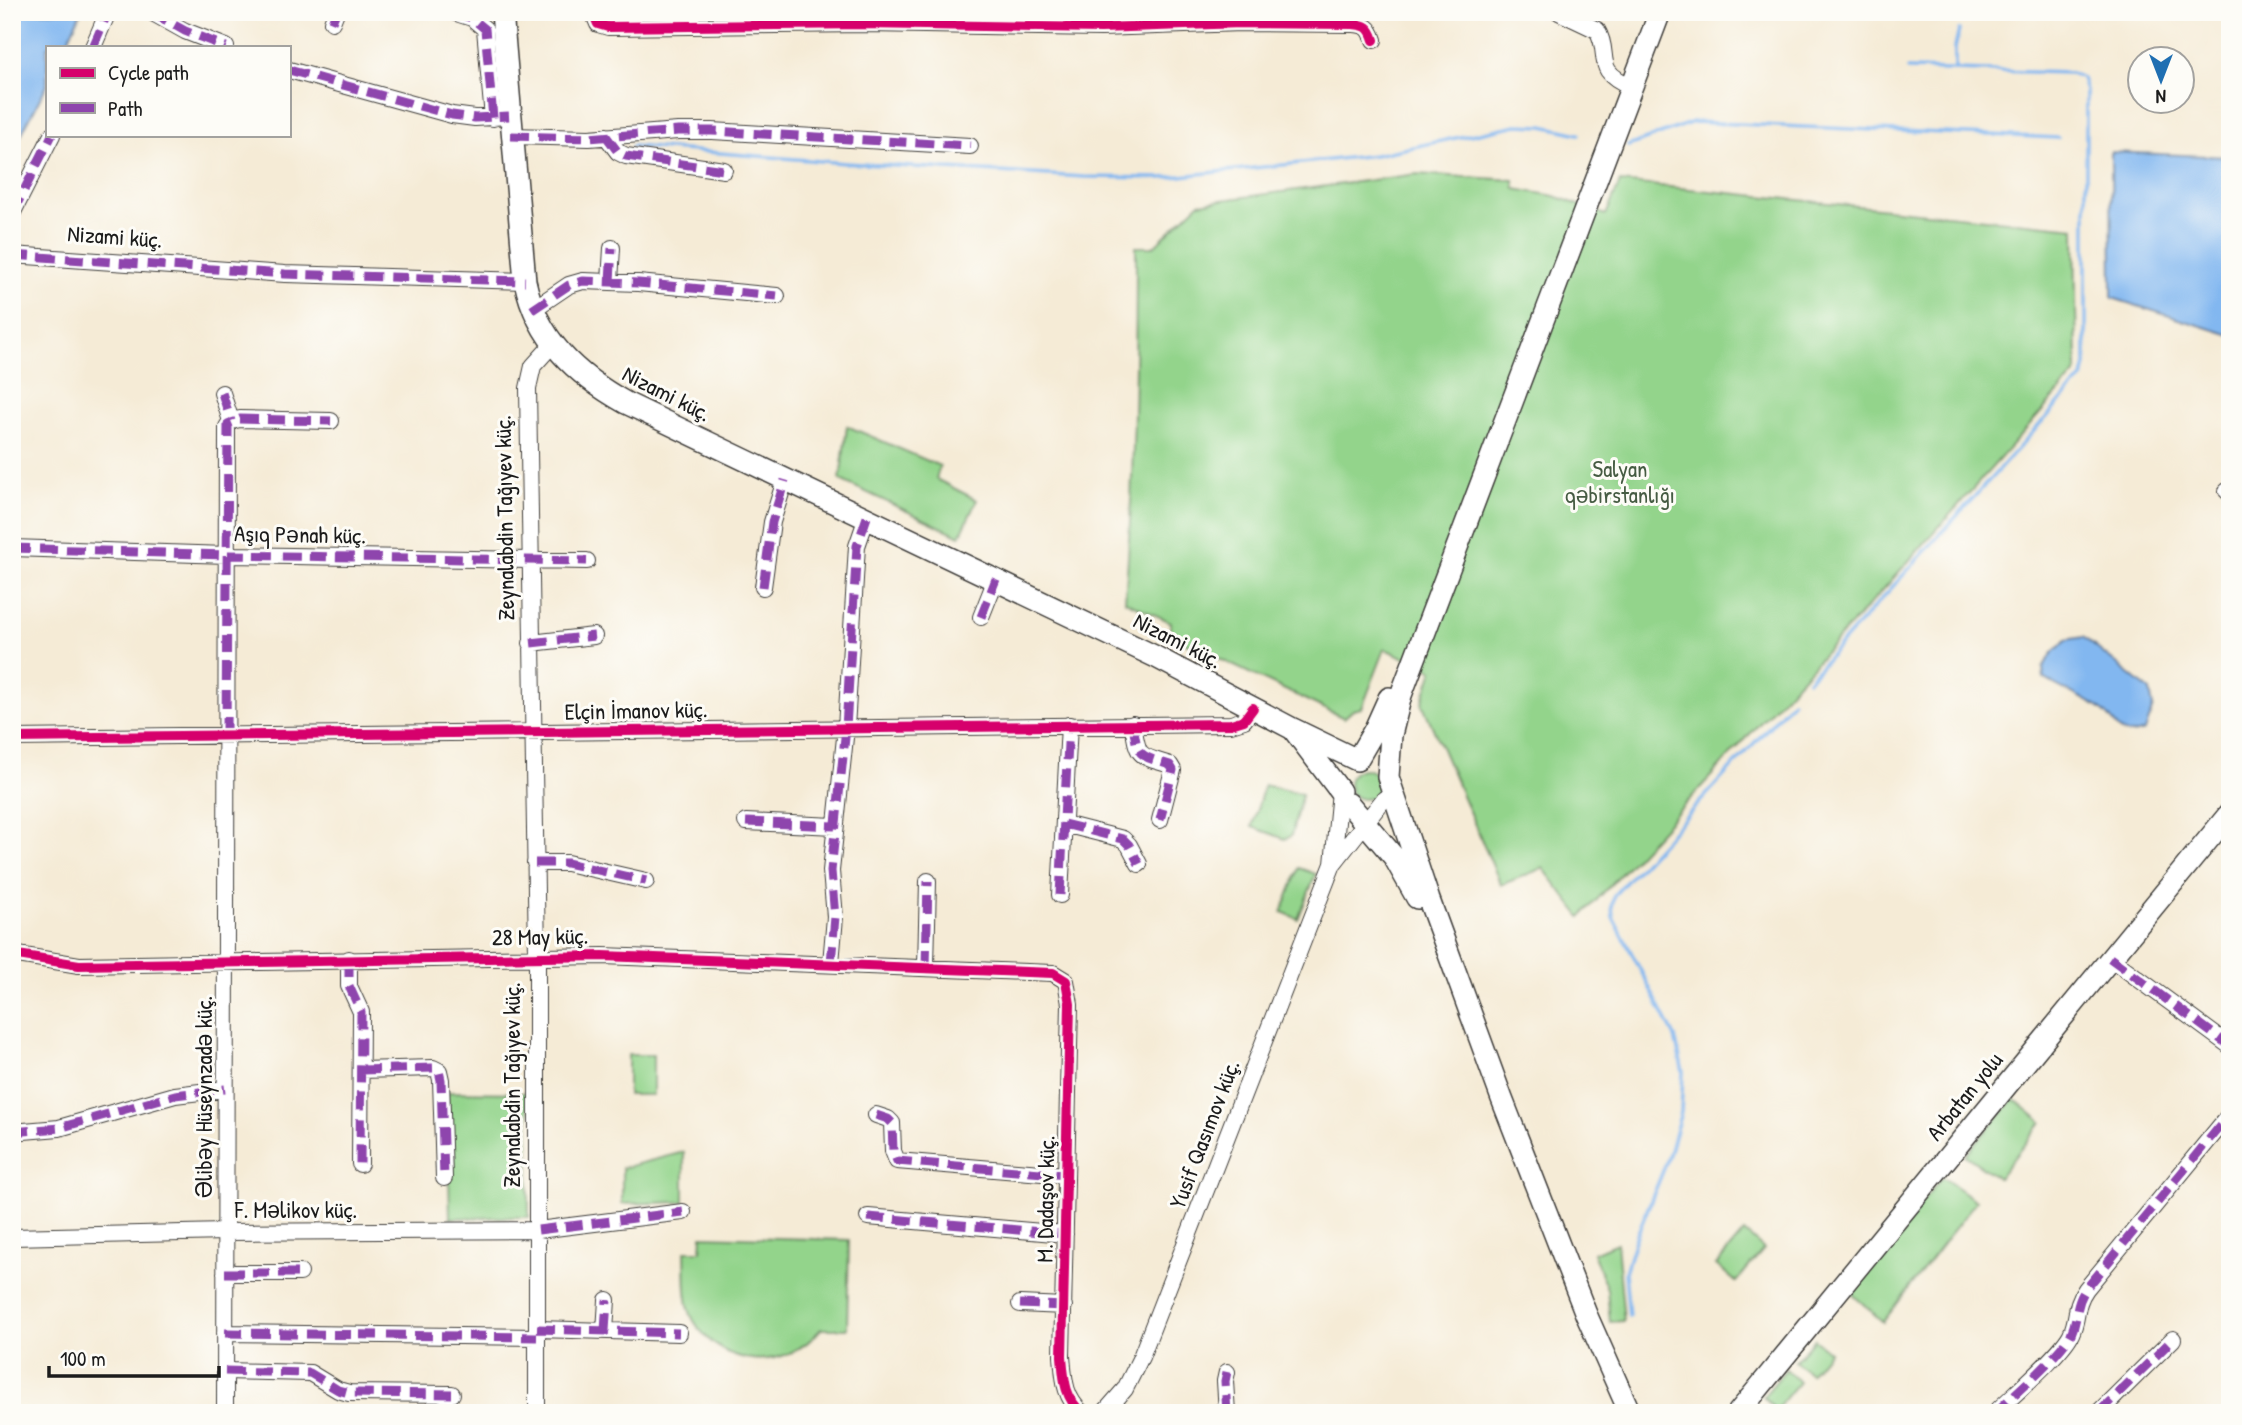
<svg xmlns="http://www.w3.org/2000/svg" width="2242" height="1425" font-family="'Patrick Hand',sans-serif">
	<rect width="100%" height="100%" fill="#fdfcf7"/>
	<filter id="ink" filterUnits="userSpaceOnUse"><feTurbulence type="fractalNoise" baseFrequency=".0143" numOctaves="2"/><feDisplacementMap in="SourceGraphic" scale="14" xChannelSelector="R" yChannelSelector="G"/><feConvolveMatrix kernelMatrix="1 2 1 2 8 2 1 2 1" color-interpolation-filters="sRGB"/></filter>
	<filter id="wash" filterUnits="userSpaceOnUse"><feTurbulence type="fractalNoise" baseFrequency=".00686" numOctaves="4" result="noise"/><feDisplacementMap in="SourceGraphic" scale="28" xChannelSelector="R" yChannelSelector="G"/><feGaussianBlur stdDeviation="1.57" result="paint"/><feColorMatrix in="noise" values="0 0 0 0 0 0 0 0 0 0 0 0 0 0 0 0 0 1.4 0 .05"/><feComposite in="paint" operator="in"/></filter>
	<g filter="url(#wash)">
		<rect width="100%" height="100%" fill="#f5ebd6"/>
		<path fill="#93d48b" stroke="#587854" stroke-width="2" d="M1417,174L1514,180L1515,189L1555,196L1606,215L1620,182L2075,228L2077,372L1881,592L1581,917L1543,868L1501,885L1422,703L1433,670L1385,649L1362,708L1353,710L1344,718L1169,635L1171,622L1125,601C1134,483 1136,365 1136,247H1153L1199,203Z
			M847,426L940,466L936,479L977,500L960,536L840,480Z
			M1349 784a15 15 0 1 1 30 0a15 15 0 1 1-30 0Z
			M1264,785L1302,794L1291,836L1285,839L1252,827Z
			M1299,868L1316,874L1298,919L1282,912Z
			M628,1055H653V1095H628Z
			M447,1092L528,1093L529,1217L450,1218Z
			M2014,1099L2042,1122L1998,1178L1965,1155Z
			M684,1152V1202L622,1204V1168Z
			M1942,1177L1976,1201L1883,1322L1850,1292Z
			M1744,1232L1764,1249L1736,1282L1716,1265Z
			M702,1236L849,1240L847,1329H821C786,1372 723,1370 694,1321C683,1302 686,1273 685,1251H701Z
			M1617,1243L1624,1321L1610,1322L1607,1289L1593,1253Z
			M1814,1339L1829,1351L1810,1374L1795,1361Z
			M1786,1369L1799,1382L1776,1410L1763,1397Z"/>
		<path fill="#82b7f0" stroke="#4f6a86" stroke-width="2" d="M12,12H81L65,47H47V85L12,152Z
			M2111,152L2230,157V335L2112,298Z
			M2083,637L2150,691L2153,707L2145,731C2137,733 2130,736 2123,732C2115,727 2111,717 2103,711C2085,697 2063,691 2044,678L2043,667L2052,654L2066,640Z"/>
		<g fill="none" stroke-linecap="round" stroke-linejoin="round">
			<path stroke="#82b7f0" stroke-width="3.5" d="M1962,17L1964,12
				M1955,69V48L1959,30
				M632,146L846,163L1084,177L1162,178L1375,155L1517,125L1543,126L1579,134
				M1628,146L1693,122L2058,138
				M1808,680L2083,377L2086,366V90L2082,78L2071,73L1908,69
				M1629,1316L1625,1272L1635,1240L1667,1161L1681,1112L1683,1072L1675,1037L1613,917L1612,906L1614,895L1793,701"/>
		</g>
	</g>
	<g filter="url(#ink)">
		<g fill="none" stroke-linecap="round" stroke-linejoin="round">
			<g stroke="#3d3b38" stroke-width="18">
				<path id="minor" d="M151,12L185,31L226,47
					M453,12L472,18L485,29L493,118
					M593,12L598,24L608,27L867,24L1101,28L1241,23L1353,24C1366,25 1370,27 1374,40
					M1559,12L1597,30C1612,55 1591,70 1631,86
					M332,22L336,12
					M93,47L108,12
					M289,70L452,115L475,118L509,116
					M511,136L589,138L678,131H712L970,146
					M606,136L618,152L626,156L724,170
					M12,214L52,135
					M12,255L285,274L525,281
					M610,281L612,248
					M532,310L569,285L583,281L638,283L777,296
					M222,393L231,421
					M2227,491L2230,493
					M12,548L227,555L587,561
					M763,587L772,522L785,480
					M981,617L996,579
					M531,643L594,636
					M1133,724C1138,758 1138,755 1170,765L1173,770L1160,820
					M12,738L1231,724L1244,720L1253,708
					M1340,791L1333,864L1384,799
					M746,822L835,826
					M1064,824L1123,839L1129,845L1139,864
					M535,863H567L646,881
					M1060,895L1069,725
					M12,954L79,965L603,956L1053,973L1066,981L1070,1004L1062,1356C1064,1379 1064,1397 1082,1413
					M2110,958L2230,1046
					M349,959V986L361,1012L360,1164
					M831,963L835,917L831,871L846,728L857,546L867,517
					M926,967L928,881
					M361,1070L433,1068L439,1071L441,1080L444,1178
					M876,1115L888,1119L892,1123L893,1151L897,1161L1066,1175
					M12,1132L59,1128L175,1095L225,1089
					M868,1217L1065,1234
					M12,1237L225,1232L538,1230L683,1212
					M225,1273H300
					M1020,1304L1064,1306
					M537,1329L679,1333
					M605,1331L607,1300
					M225,1333L537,1337
					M225,1371L310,1373L338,1390L349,1393L452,1394
					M225,1413L227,427L231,421L240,419L331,421
					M537,1413V956L528,388L533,366L552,345
					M1104,1413L1125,1389L1141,1357L1333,864
					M1227,1413L1225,1381L1227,1372
					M1995,1413C2013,1395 2061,1354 2071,1334C2079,1317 2074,1306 2086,1289L2230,1114
					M2098,1413L2173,1339"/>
			</g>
			<g stroke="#3d3b38" stroke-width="24">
				<path id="major" d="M502,12L525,281C537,339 576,375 626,403L1154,656L1293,729
					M1340,791L1293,729L1357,760L1375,729L1389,698
					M1349,804L1394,857L1417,898
					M1630,1413L1586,1314L1502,1099L1429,900L1388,777L1391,735L1401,695L1660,12
					M1738,1413L2230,813"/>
			</g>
			<use href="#minor" stroke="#fff" stroke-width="16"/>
			<use href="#major" stroke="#fff" stroke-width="21"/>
			<path stroke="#8e44ad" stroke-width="9" stroke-dasharray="18 9" stroke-linecap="butt" d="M151,12L185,31L226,47
				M453,12L472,18L485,29L493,118
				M332,22L336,12
				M93,47L108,12
				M289,70L452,115L475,118L509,116
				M511,136L589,138L678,131H712L970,146
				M606,136L618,152L626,156L724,170
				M12,214L52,135
				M12,255L285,274L525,281
				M610,281L612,248
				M532,310L569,285L583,281L638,283L777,296
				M222,393L231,421
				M2227,491L2230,493
				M12,548L227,555L587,561
				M763,587L772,522L785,480
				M981,617L996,579
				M531,643L594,636
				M1133,724C1138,758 1138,755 1170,765L1173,770L1160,820
				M226,735L228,424L240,419L331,421
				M746,822L835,826
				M1064,824L1123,839L1129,845L1139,864
				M535,863H567L646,881
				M1060,895L1069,725
				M2110,958L2230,1046
				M349,959V986L361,1012L360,1164
				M831,963L835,917L831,871L846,728L857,546L867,517
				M926,967L928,881
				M361,1070L433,1068L439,1071L441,1080L444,1178
				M876,1115L888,1119L892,1123L893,1151L897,1161L1066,1175
				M12,1132L59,1128L175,1095L225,1089
				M868,1217L1065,1234
				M538,1230L683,1212
				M225,1273H300
				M1020,1304L1064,1306
				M537,1329L679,1333
				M605,1331L607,1300
				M225,1333L537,1337
				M225,1371L310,1373L338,1390L349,1393L452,1394
				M1227,1413L1225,1381L1227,1372
				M1995,1413C2013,1395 2061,1354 2071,1334C2079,1317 2074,1306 2086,1289L2230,1114
				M2098,1413L2173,1339"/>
			<g stroke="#fdfcf7" stroke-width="15">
				<path id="cycleway" d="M593,12L598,24L608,27L867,24L1101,28L1241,23L1353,24C1366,25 1370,27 1374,40
					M12,738L1231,724L1244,720L1253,708
					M12,954L79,965L603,956L1053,973L1066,981L1070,1004L1062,1356C1064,1379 1064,1397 1082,1413"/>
			</g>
			<use href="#cycleway" stroke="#d6006c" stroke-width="10"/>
		</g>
	</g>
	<g text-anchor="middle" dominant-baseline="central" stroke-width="6" stroke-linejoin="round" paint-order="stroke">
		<g font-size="23" fill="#1c1c1c" stroke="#fdfcf7">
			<text transform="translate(115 236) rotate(4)">Nizami küç.</text>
			<text transform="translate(667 393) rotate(27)">Nizami küç.</text>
			<text transform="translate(504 518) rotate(-91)">Zeynalabdin Tağıyev küç.</text>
			<text transform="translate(300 534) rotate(1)">Aşıq Pənah küç.</text>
			<text transform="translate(1178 640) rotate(27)">Nizami küç.</text>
			<text transform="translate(636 710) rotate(-1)">Elçin İmanov küç.</text>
			<text transform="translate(540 936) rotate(-1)">28 May küç.</text>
			<text transform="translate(511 1085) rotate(-90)">Zeynalabdin Tağıyev küç.</text>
			<text transform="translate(1964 1096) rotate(-51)">Arbatan yolu</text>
			<text transform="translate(203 1097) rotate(-90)">Əlibəy Hüseynzadə küç.</text>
			<text transform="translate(1204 1134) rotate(-69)">Yusif Qasımov küç.</text>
			<text transform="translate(1045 1199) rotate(-89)">M. Dadaşov küç.</text>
			<text x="296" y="1209">F. Məlikov küç.</text>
		</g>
		<g font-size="23" fill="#465c43" stroke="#fdfcf7">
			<text x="1620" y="468">Salyan<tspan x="1620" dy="26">qəbirstanlığı</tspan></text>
		</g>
	</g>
	<rect width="2242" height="1425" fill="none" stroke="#fdfcf7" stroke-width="42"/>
	<rect x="46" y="46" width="245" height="91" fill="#fdfcf7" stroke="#a3a29f" stroke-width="2"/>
	<rect x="60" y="68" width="35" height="10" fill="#d6006c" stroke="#a3a29f" stroke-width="2"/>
	<text x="108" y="80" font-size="21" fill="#1c1c1c">Cycle path</text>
	<rect x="60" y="103" width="35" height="10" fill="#8e44ad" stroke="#a3a29f" stroke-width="2"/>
	<text x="108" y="116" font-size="21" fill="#1c1c1c">Path</text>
	<g transform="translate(2161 80) rotate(180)"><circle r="33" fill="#fdfcf7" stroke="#a3a29f" stroke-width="2"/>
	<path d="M0-5L12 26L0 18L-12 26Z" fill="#1f6fb2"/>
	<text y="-10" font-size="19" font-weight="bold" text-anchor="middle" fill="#1c1c1c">N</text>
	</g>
	<path d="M49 1366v10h170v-10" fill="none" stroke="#1c1c1c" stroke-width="3.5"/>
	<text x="60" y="1366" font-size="21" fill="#1c1c1c" stroke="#fdfcf7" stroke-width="5" paint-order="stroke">100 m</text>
</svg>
